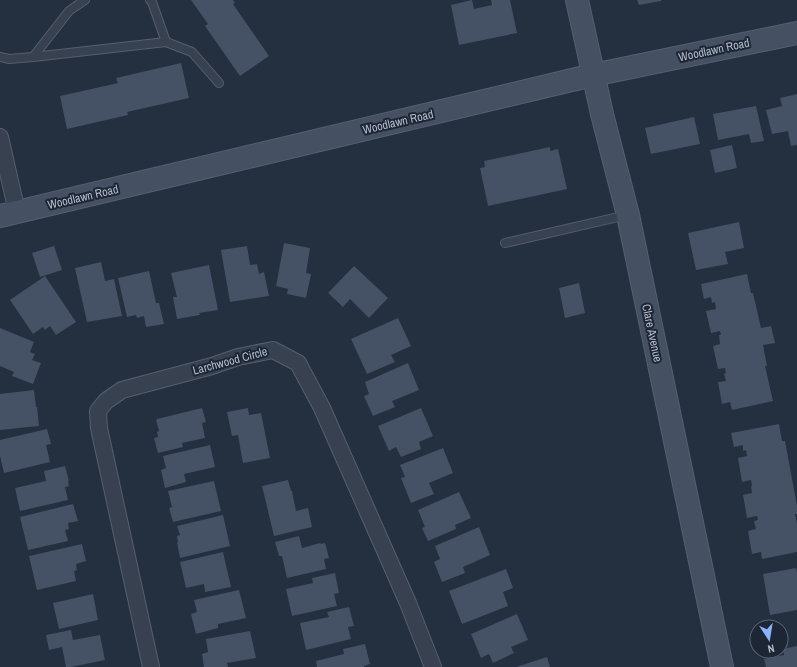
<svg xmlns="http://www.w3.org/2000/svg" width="797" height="667" font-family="'Archivo Narrow',sans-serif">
	<rect width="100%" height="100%" fill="#242f40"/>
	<path fill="#455164" d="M191,0H233L235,3L233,4L269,56L240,76L205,26L208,24Z
		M472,0L474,9L492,5L491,0H510L517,33L459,45L451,5Z
		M637,0H661V1L639,5Z
		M181,63L189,98L127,112L128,115L67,129L60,96L118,83L116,78Z
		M797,94V145L791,146L788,131L772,134L766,110L782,106L780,98Z
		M756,106L764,141L751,143L749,134L718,140L713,114Z
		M694,117L700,144L651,154L645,128Z
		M732,145L737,168L715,173L710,150Z
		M550,147V151L558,149L567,189L488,206L480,168L485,167L484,161Z
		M739,222L744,248L725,252L728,264L696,270L688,233Z
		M284,243L310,248L306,273L311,274L306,298L287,294L288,289L276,286Z
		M54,246L62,270L40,277L32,253Z
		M247,246L250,265L257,264L259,274L264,272L269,296L230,302L221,250Z
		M101,262L105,281L114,279L122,316L87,322L75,268Z
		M209,265L218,310L199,313L200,315L177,319L173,297H177L171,273Z
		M354,266L388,298L369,318L350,299L343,307L328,293Z
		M149,271L156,303H159L164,324L146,327L144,316L137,318L136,315L127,317L118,278Z
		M747,274L751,293H753L761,328L771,326L775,343L763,345L767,366H765L773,401L732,410L730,402L722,404L718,382L726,381L724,374L726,373L725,368L718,369L713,346L720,344L719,335H721L720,331L711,333L706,311L716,309L715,302L712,303L711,297L704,299L701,284Z
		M45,276L76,322L56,335L50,326L45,330L43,327L33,334L10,300Z
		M579,283L585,313L565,318L559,288Z
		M398,318L411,346L391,355L395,362L367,374L351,339Z
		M0,328L34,342L30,352L35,354L32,360L41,363L33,384L12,376L14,372L0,366Z
		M408,363L419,390L392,401L395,407L373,416L364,396L369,394L365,382Z
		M34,390L36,407H37L39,426L0,430V394Z
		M202,408L206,422L202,423L205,438L182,443L183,447L158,453L154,438L158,437L157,432L159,431L156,420H157V419Z
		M248,408L249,415L261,413L270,458L243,463L238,435L232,436L227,412Z
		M421,408L433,436L419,442L421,449L401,457L396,447L389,451L378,426Z
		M779,424L782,441H785L797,506V514H795L797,524V552L762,559L761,552L752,554L748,531L756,529L754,521L758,520L757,516L747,518L743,495L752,493L751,486H752L751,480L742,482L738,458L747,456L746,450L743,451V445L734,447L731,433Z
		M47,429L51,444L46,445L50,462L4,473L0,456V440Z
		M210,445L215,467L184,474L186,482L165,488L161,470L166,468L163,456Z
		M443,448L453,473L429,483L434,494L411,503L401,478L405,477L400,465Z
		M65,466L69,481H68L69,486L65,487L68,500L20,511L15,488L46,481L44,471Z
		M288,480L291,491H292L296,511L308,508L312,527L274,536L262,486Z
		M214,481L221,511L173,522L169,508L172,507L168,491Z
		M459,492L471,518L455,525L456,529L428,541L422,528L425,527L418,510Z
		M73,504L78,521L68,523L69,529L65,530L68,541L28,550L20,517Z
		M223,515L230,546L180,558L177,542H178L177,536L180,535L177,526Z
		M479,527L490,555L463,567L465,573L442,582L434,562L440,559L435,546Z
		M299,536L302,548L320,543L321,544L325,543L329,558L324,559L326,569L287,578L282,556H279L275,542Z
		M82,544L86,561L76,564L77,570L74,571L76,581L37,590L29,556Z
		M223,552L231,587L205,592L204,584L186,588L180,562Z
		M796,568L797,572V610L770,615L763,574Z
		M506,569L513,588L503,592L508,606L462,624L449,591Z
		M335,573L339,593L334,594L337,606L292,616L286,589L313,583L312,578Z
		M239,590L246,618L218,624V628L196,634L191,614L197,612L194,600Z
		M93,594L98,620L59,629L53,603Z
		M349,607L354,626L348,627L351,639L306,650L300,623L329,617L327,612Z
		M517,614L528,640L511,647L514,653L493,663L489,654L481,658L471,634Z
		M71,630L73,640L100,635L105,660L71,667H66L62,647L49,650L46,635Z
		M250,631L256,658L227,663L228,667H204L202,654L208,652L206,639Z
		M365,644L370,664L364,666V667H317L316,661L344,654L343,649Z
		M797,646V667H766L764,659L784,655L783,649Z
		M547,657L550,667H516Z"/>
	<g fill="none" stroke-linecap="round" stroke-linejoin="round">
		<g stroke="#565f6d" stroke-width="10">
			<path id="lane" d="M150,0L152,2L166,42
				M0,57L9,59L33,57L166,42L192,52L219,83
				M33,57L69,11L85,0
				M505,243L627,215"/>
		</g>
		<g stroke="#565f6d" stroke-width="18">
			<path id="street" d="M0,137L17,212
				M151,667L99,428L98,411L106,401L122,390L212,366L238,357L273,350L298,363L322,408L408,603L433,667"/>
		</g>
		<g stroke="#565f6d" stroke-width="24">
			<path id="secondary" d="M577,0L602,114L628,215L722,667
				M0,216L593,75L797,33"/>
		</g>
		<use href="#lane" stroke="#38414f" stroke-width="8"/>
		<use href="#street" stroke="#38414f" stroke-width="16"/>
		<use href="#secondary" stroke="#465063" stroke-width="22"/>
	</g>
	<g text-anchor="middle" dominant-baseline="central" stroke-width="4" stroke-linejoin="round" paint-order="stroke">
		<g font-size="12" fill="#b5bcca" stroke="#1d2635">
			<text transform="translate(714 50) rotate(-12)">Woodlawn Road</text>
			<text transform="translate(398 122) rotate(-13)">Woodlawn Road</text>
			<text transform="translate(83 197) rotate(-13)">Woodlawn Road</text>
			<text transform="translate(652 333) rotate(78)">Clare Avenue</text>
			<text transform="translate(230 361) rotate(-15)">Larchwood Circle</text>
		</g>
	</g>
	<g transform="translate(769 639) rotate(168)"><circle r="19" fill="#1d2635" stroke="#5a6271"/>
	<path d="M0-3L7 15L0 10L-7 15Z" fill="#8ab2fa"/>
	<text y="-6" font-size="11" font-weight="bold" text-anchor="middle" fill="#b5bcca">N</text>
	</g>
</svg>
